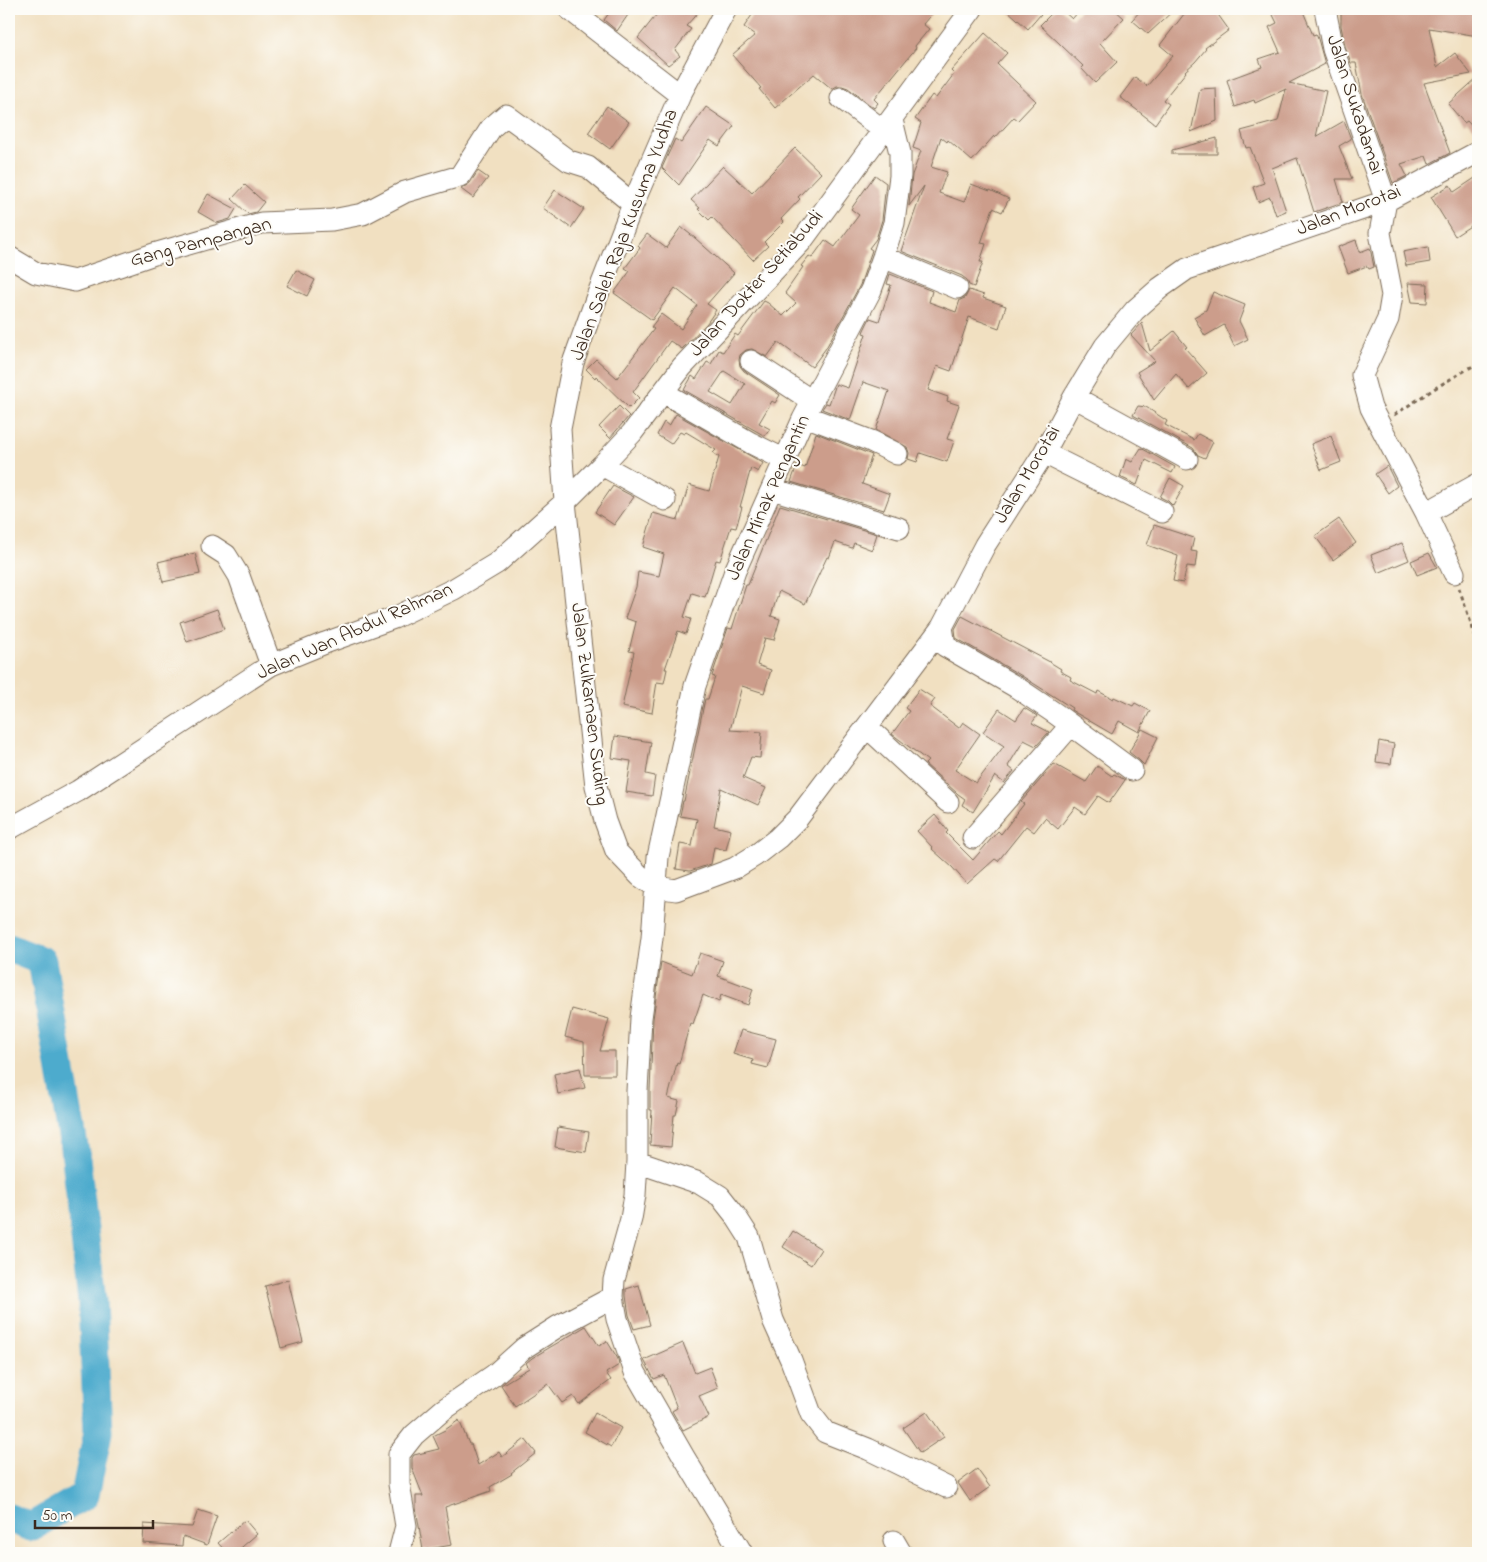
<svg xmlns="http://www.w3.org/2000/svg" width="1487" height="1562" font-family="'Indie Flower',sans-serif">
	<rect width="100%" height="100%" fill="#fdfcf7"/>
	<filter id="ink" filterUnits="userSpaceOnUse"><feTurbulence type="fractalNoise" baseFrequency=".02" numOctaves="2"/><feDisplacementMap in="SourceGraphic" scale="10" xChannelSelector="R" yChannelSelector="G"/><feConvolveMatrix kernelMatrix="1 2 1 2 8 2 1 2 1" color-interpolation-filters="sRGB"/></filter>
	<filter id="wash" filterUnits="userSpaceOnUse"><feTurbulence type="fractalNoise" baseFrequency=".0096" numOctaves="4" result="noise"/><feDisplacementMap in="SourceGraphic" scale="20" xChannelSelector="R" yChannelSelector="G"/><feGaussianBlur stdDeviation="1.12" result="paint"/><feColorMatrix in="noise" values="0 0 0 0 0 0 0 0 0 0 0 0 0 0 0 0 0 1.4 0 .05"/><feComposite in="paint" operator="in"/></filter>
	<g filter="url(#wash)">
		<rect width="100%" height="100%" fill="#f1e0c1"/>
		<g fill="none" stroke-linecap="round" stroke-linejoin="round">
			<path stroke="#4eabcd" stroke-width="29" d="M9,948L42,961L76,1158L92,1301L98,1432L85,1495L31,1527L9,1518"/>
		</g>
		<g id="blocks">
			<path fill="#cc9d8b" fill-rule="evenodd" d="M612,9H632L617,31L604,20Z
				M661,9H701L686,26L691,29L675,50L680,56L668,65L638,38Z
				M756,9H936L923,24L929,29L915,46L916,48L874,99L878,103L874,108L848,88L842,86H837L832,89L814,74L775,108L759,89L761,88L732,55L755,35L744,27Z
				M1006,9H1035L1041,14L1028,29Z
				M1056,9H1061L1072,19L1081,9H1114L1124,18L1100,43L1117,62L1095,83L1081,68L1083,66L1040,25Z
				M1142,9H1175L1148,34L1132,20Z
				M1188,9H1214L1229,30L1205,48L1206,49L1195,62L1185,71L1186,72L1163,100L1169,104L1155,124L1120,97L1135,77L1147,86L1173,56L1160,45Z
				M1270,9H1302L1313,35L1316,34L1318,39L1325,64L1289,83L1326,91L1316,137L1344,121L1351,139L1339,146L1352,179H1336L1343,202L1314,212L1297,158L1272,168L1286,211L1276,215L1270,197L1258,202L1253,187L1264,183L1250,147L1246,148L1241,131L1278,121L1286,89L1255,103L1254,100L1235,107L1227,80L1262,67L1259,59L1280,52L1269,27L1277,23Z
				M1341,9H1478V36L1429,28L1437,67L1455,53L1471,74L1424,83L1450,153L1429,164L1426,156L1401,164L1407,176L1393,183L1362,94L1356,63H1351L1345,46L1341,26Z
				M985,33L1007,53L997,64L1036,101L1018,120L1014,117L995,138L994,136L972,161L948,140L947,142L941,137L931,167L947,172L939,193L964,202L971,184L990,191V190L1009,199L1002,212L993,208L981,243L986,244L980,262H983L974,287L969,285L967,280L962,276L901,251L924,186L909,206L912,175L921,151L913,148L921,123L915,119L932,95L936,98L954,74L951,71Z
				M1478,77V133L1467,121L1464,123L1448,104Z
				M1216,88L1217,121L1191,132L1200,89Z
				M607,106L629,122L610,149L588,133Z
				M706,107L734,126L719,146L710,140L679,185L662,168L675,139L681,143Z
				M1217,138V154H1172V150Z
				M795,148L821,173L798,197L800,199L781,219L784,222L764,242L768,246L753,260L712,217L709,220L698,209L700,208L691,200L723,166L752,193Z
				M478,171L488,178L473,198L461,189L470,183Z
				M875,175L886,183L882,220L876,239L869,248L872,250L871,253L860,285L826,348L812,367L778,342L767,357L752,349L746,350L740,355L739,360L740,366L744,371L780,395L775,403L772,401L759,423L770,429L765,436L684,390L692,376L696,379L707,362L711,364L719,350L723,352L735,334L738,336L764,301L768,303L783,316L796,303L785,293L803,267L801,266L809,256L812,258L825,240L835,247L859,215L851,209ZM724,371L745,384L732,405L710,392Z
				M1478,176V221L1455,236L1431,197L1450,185L1454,192Z
				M245,185L264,202L256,212L248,214L232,199Z
				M555,190L584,209L571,228L543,208Z
				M208,194L236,209L230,219L217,223L198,212Z
				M681,227L695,238L734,273L707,304L716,310L707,323L682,349L670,341L633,392L639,398L629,408L596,376L595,378L586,369L596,359L617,378L654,329L651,327L661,314L681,329L697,305L675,288L652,320L614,293L630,271L625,268L640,248L638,246L647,234L666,248Z
				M1356,240L1360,252L1370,248L1374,267L1369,269L1367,266L1348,273L1338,247Z
				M1428,247L1430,262L1406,266L1403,252Z
				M296,270L315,280L307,296L287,286Z
				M890,274L932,291L929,302L956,312L960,300L965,298L969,290L984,295L983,298L1006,306L999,328L969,317L951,371L937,366L928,390L948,397L947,401L959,405L947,439L954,441L947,462L920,453L917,462L908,459L909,453L907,447L876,430L889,391L863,382L850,420L822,409L826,403L829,404L836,384L848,388L866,334L863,333L864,330L870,318L879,321L891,285L887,284Z
				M1408,283L1428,284L1427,303L1412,302Z
				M1213,292L1245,305L1239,321L1248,339L1234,346L1224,325L1205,336L1194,317L1206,310Z
				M1142,323L1150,351L1174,331L1187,347L1185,348L1207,373L1189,389L1176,374L1154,400L1137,372L1155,361L1131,335Z
				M619,406L629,416L610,438L599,427Z
				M1138,406L1146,407L1167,421L1165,425L1194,440L1198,434L1213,442L1205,458L1198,455L1193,448L1133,415Z
				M676,414L763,463L758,472L751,468L740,507H742L736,528L731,527L720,561L716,560L705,597L692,593L684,617L691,619L686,634L678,631L665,669H667L664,683L657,682L652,713L622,707L634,652L629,651L636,622L625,618L636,587L638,572L659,576L664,554L643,547L653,513L678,520L689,485L709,491L719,457L713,453L716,450L686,432L684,434L680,432L671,444L657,435L664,422L669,426Z
				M816,433L872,455L862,484L890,494L884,510L791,482L797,465L805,468Z
				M1331,436L1341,462L1321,470L1311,444Z
				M1141,448L1175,467L1172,473L1146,460L1137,485L1120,477L1126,459L1132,462Z
				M1387,466L1397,486L1388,493L1375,474Z
				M1170,478L1184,486L1173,506L1168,501L1160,497Z
				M613,486L634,497L614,525L595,512Z
				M780,505L877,534L872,550L854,543L852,548L835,542L829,558L827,557L805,604L779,591L771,616L780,619L774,640L765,638L757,665L771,670L764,693L742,686L730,730L762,732L760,758L751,757L743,778L766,788L758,805L721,788L714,826L731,830L726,850L714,847L711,864L690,871L676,869L680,844L692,846L697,819L680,816L683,801H684L705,699H708L715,677L712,676L728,628L732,629L746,585H748Z
				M1339,519L1356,543L1333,560L1315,536Z
				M1154,525L1194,538L1191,551L1197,552L1195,567L1187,566L1183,583L1173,581L1178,556L1147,545Z
				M1402,543L1409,560L1378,573L1371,555Z
				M195,553L200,574L163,582L158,562Z
				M1429,553L1437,567L1417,575L1411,561Z
				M217,609L224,629L187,642L180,622Z
				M962,616L1048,661L1061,669L1060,671L1071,677L1070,680L1097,694L1098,691L1113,699L1114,697L1133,706L1135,703L1150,711L1139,732L1119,721L1112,734L1076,713L1071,710L1072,708L1022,676L956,638L955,629Z
				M919,689L935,699L930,706L959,728L963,722L980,734L955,770L976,783L1004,746L983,732L999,709L1016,720L1024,708L1037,716L1032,723L1049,732L1036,746L1024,740L1008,766L1014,771L1004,783L995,776L973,812L962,805L965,799L958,794L925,764L928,761L892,734L909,711L905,708Z
				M1142,729L1158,737L1144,765L1139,760L1129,752Z
				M615,736L651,742L646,774L655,776L652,796L626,792L631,761L612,758Z
				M1379,741L1394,744L1391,764L1376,762Z
				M1054,764L1086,782L1097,766L1112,776L1114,774L1125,780L1109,803L1098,796L1085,814L1075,807L1058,829L1045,818L1034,832L1026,826L998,861L995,859L967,884L952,867L932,849L933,848L917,831L935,815L948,831L946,833L973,860L998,831L1001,834L1024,804L1021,802Z
				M700,953L723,961L718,976L753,989L748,1005L721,995L719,1002L703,995L693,1024L690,1023L679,1064L677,1063L668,1098L679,1101L676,1115H674L671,1147L650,1145L652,1110H650V1091L653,1019L661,962L692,974Z
				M572,1009L609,1019L600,1051H615V1075H585L584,1042L565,1037Z
				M741,1030L776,1039L768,1068L752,1064L753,1060L733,1054Z
				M580,1068L585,1088L558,1094L554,1074Z
				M558,1127L589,1132L586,1152L555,1147Z
				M793,1231L821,1249L811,1265L783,1247Z
				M288,1280L303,1342L281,1348L265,1286Z
				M639,1285L650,1325L634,1329L629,1315L626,1296V1289Z
				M586,1326L599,1346L607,1341L618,1359L619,1365L606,1373L611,1380L579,1404L573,1396L562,1403L548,1384L515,1406L501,1385L529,1368L526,1363L532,1358Z
				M683,1343L695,1373L710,1367L718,1388L699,1396L709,1417L683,1430L672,1411L677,1408L664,1375L654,1379L644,1360Z
				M927,1412L944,1437L920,1453L903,1428Z
				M595,1413L621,1428L611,1447L585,1432Z
				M459,1420L469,1444H471L478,1465L499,1452L502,1457L525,1439L536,1453L511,1473L512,1474L490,1487L491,1491L445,1507L452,1545L423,1550L416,1508V1496H423L412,1468V1458L414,1455L439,1449L433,1436L445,1430Z
				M977,1469L990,1487L970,1501L958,1483Z
				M198,1510L217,1516L207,1545L183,1536L182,1546L143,1543L144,1524L192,1527Z
				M245,1520L257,1534L235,1553H227L218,1543Z"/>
		</g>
	</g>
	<g filter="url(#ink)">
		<use href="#blocks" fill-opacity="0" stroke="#7b6a57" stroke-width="1"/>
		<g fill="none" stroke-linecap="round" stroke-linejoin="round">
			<g stroke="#7b6a57" stroke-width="23">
				<path id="minor" d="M569,9L680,95
					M726,9L680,95L633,204L596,299L573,363L560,429L565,502L596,786L605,821L616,851L640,876L656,887L676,890L735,868L756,855L778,838L798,818L942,627L985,545L1044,453L1074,397L1105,346L1135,310L1160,288L1187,269L1386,201L1478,152
					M1325,9L1333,49L1386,201L1380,233L1392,295L1388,319L1362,375L1371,408L1426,513L1454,573
					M841,98L884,131
					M9,257L36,273L75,281L157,253L261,223L332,220L363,214L405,192L460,176L491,128L506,115L569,161L588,167L633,204
					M883,257L957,288
					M751,361L812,401
					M1074,397L1187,459
					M673,398L751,443L785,460
					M805,416L871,441L897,454
					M1044,453L1162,512
					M602,465L665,500
					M772,489L899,528
					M1426,513L1478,484
					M212,546L226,555L239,576L271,665
					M942,627L945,646L1016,687L1056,714L1132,770
					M867,727L948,802
					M9,829L78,791L271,665L325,643L394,618L454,589L497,563L565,502L602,465L632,433L682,367L801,242L972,9
					M973,838L1071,725
					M637,1162L699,1183L720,1196L735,1215L749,1237L773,1320L791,1360L811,1414L825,1432L868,1449L946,1487
					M894,1541L901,1553
					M399,1553L406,1526L399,1484V1454L414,1435L443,1410L494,1375L524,1348L557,1327L613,1297
					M742,1553L684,1457L635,1372L617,1319L613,1297L614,1280L631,1219L635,1195L637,1162V1091L641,1018L652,938L658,857L695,686L735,571L803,419L871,290L883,257L894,223L900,176V153L892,120"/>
			</g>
			<path stroke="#7b6a57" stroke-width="3" stroke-dasharray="4 4" stroke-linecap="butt" d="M1394,415L1437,387L1478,363
				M1459,588L1478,644"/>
			<use href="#minor" stroke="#fff" stroke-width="21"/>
		</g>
	</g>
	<g text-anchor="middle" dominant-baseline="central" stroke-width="4" stroke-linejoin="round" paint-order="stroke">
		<g font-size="20" fill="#3b2a1e" stroke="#fdfcf7">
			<text transform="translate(1354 105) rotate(72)">Jalan Sukadamai</text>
			<text transform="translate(1349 211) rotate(-21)">Jalan Morotai</text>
			<text transform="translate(625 235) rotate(-69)">Jalan Saleh Raja Kusuma Yudha</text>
			<text transform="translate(201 243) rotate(-15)">Gang Pampangan</text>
			<text transform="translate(757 284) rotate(-48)">Jalan Dokter Setiabudi</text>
			<text transform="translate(1028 475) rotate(-59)">Jalan Morotai</text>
			<text transform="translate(769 498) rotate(-66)">Jalan Minak Pengantin</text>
			<text transform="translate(355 632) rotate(-24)">Jalan Wan Abdul Rahman</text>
			<text transform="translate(589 704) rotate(83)">Jalan Zulkarnaen Suding</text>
		</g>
	</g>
	<rect width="1487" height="1562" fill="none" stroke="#fdfcf7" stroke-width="30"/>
	<path d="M35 1520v8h118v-8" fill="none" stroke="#3b2a1e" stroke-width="2.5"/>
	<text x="42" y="1520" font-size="15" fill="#3b2a1e" stroke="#fdfcf7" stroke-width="4" paint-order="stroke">50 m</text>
</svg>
